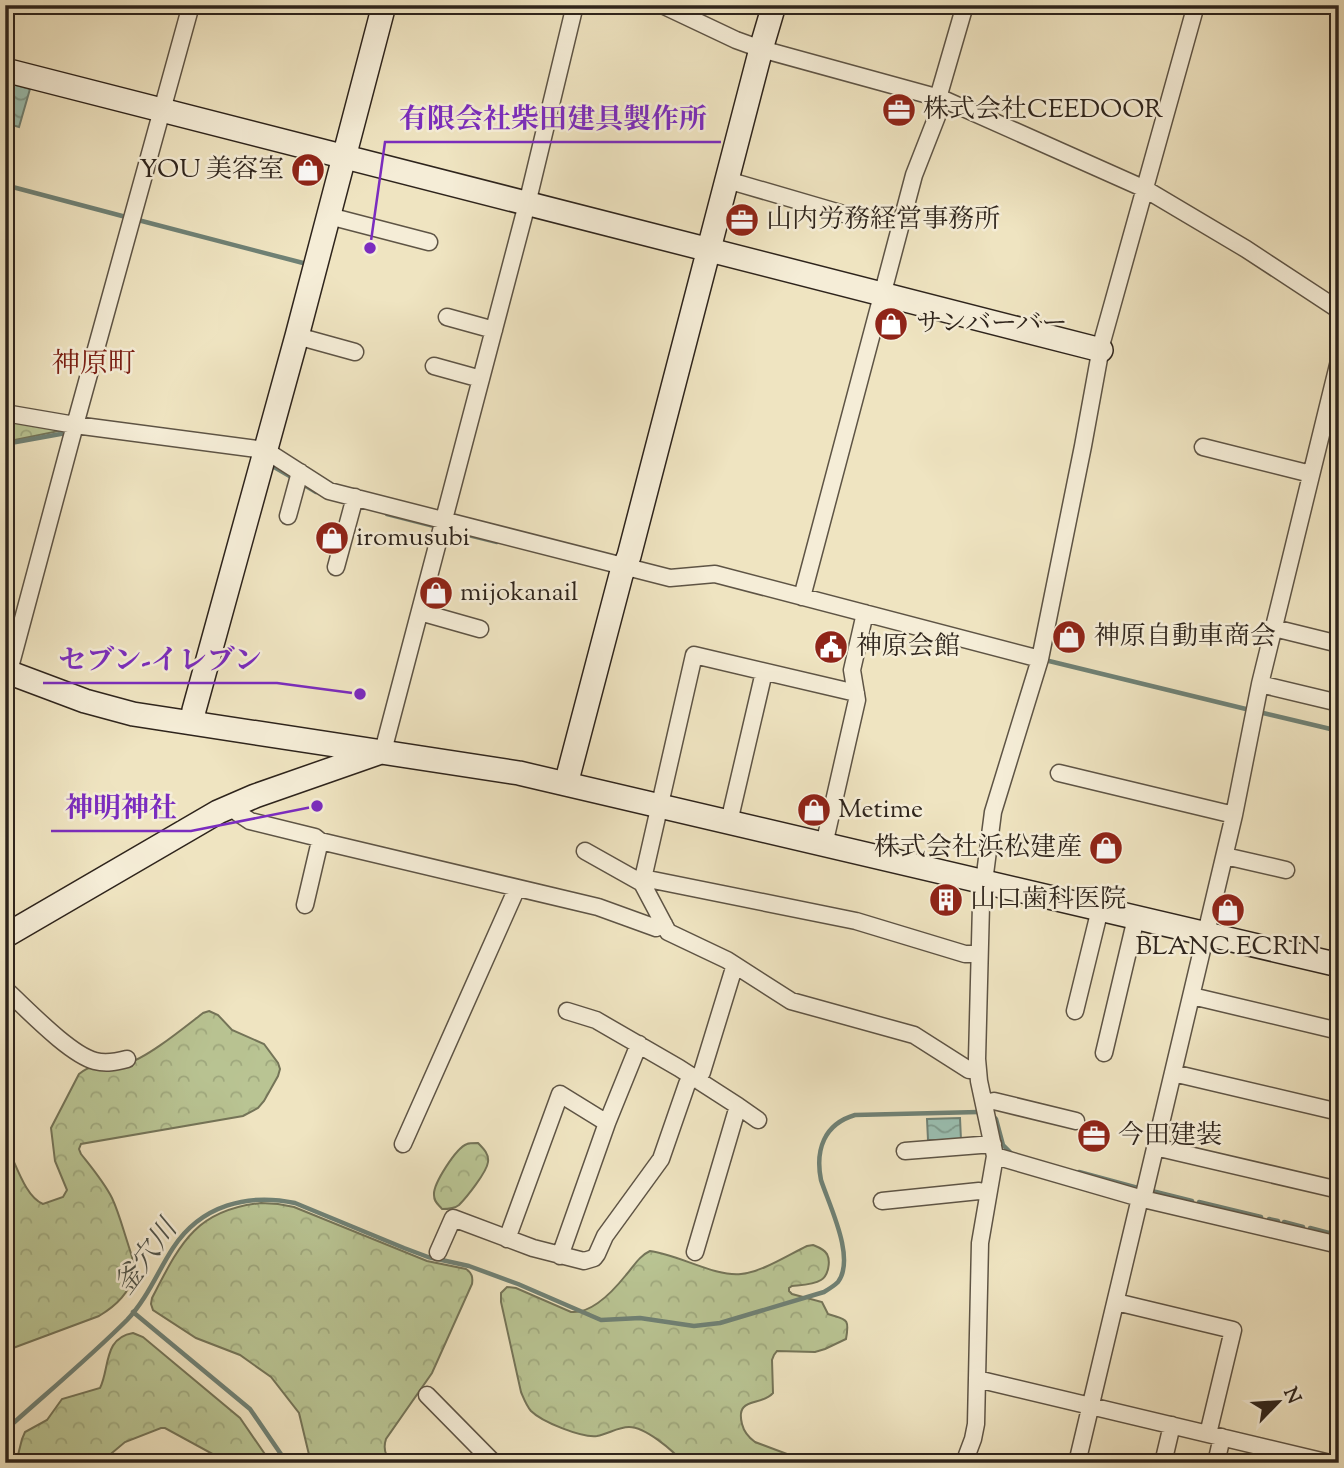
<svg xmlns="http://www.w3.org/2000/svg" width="1344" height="1468" font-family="'Sorts Mill Goudy','Noto Serif JP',serif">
	<defs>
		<pattern id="forest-crowns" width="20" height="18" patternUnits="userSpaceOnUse" patternTransform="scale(1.75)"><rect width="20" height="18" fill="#b9c493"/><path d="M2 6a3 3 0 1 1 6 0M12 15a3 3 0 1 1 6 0" fill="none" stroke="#9fa87e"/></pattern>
		<pattern id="water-waves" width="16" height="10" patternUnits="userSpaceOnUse" patternTransform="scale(1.75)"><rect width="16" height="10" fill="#9abfb1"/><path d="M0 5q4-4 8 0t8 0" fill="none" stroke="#7e9b8f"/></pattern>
	</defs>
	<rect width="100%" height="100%" fill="#efe4c1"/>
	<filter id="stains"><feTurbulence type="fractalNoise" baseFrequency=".00286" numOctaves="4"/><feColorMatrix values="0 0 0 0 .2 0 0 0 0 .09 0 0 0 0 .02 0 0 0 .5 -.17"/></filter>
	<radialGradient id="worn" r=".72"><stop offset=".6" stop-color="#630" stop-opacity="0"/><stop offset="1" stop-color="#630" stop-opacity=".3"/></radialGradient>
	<path fill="url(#forest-crowns)" stroke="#747458" stroke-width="2" d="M5,418L59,428V431L5,442Z
		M209,1011L218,1015L232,1030L264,1044L278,1063L280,1069L278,1076L264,1101L258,1108L243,1116L81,1144L79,1149L81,1154C92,1168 104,1182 112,1198C119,1213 123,1229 128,1244C131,1254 136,1266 133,1276C129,1294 114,1307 99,1316L5,1351V1146L9,1151C17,1167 26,1197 43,1204L63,1197L67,1190L55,1161L51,1128L79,1074C95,1061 109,1067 127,1063C146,1059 186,1026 203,1013Z
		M478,1143C484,1149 489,1154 488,1162C487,1172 466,1198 459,1205C454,1209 448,1209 442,1209C438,1204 434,1202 434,1195C433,1184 456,1148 467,1144C469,1143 476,1143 478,1143Z
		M261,1203L278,1204L294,1207L427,1261L466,1269C472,1273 473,1277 472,1284L432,1373L386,1439C383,1448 385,1456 392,1463H311L299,1413L271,1377L240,1355L196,1338L153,1310L151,1304L152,1298C180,1244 195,1210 261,1203Z
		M813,1245C818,1247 824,1249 827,1254C831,1262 828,1276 821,1280C813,1285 801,1285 792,1286L789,1288V1291L792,1294L822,1302L828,1314C846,1320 850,1317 846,1339L825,1349L815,1352L777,1351L774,1355L772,1360L773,1393C761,1407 735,1396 742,1424C744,1432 748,1437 755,1442L811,1463H683C673,1450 645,1427 629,1427C618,1427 608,1434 597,1436C582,1438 542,1422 531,1411C526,1405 524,1399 521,1392L501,1302V1293L507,1287L516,1288L571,1312C592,1314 614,1290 626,1275C634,1266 639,1256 650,1251C677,1254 715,1277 741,1274C762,1272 788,1255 807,1246Z
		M133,1333L143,1337L240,1418L271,1463H229L165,1428H161L125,1442L100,1463H16L22,1439L25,1432L47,1420L62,1399L100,1388C110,1368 103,1338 133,1333Z"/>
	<path fill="url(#water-waves)" stroke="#6f8175" stroke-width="2" d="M5,82L30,89L19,127L5,123Z
		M960,1118L961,1140H928L927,1119Z"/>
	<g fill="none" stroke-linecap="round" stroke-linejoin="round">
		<path stroke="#6f8175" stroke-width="4.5" d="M5,185L126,217
			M138,220L307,264V262
			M5,444L66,433
			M269,464L293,478
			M306,486L316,492
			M387,514L434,526
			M448,530L497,542
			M1049,661L1250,710
			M1259,712L1339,731
			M993,1116L996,1119L1003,1145L1011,1153
			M1079,1172L1138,1188
			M1152,1191L1192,1201
			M1199,1202L1261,1217
			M1269,1219L1278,1221
			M1284,1222L1303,1227
			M1310,1228L1329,1233
			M1338,1235H1339
			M133,1312L250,1409L287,1463
			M9,1427C48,1392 90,1357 127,1320C147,1299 158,1271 173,1248C201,1205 248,1193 295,1203L404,1248L428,1257L469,1266L518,1284L601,1320L640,1318L694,1326L720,1323L824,1292C829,1289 834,1286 838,1282C856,1258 829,1205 821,1180C815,1150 824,1124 855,1115L979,1112"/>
		<g stroke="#5e5445" stroke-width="19">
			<path id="street" d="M662,5L736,40L761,49L943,99L1145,189L1246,249L1339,310
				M727,180L854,217
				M329,216L429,242
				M447,317L494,330
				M297,336L355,352
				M434,366L481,379
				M5,413L75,425L265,450L329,491L670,578L715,574L1040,659
				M1203,447L1311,474
				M288,516L300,472
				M336,567L355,497
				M802,597L914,175L941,106L940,91L965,5
				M420,612L480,629
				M1274,628L1339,644
				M1260,684L1339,703
				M5,686L75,425L191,5
				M856,693L694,655L642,883L668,932L727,960L791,1001L914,1035L969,1070H978
				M383,751L527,204L575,5
				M1059,773L1234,815
				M234,804L238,813L250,821L315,837L320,841L598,907L656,928L664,924
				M729,822L764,672
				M824,845L857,700L852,670L865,613
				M585,851L642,883
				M1225,856L1286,870
				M643,878L856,921L965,954H979
				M305,905L320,841
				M5,989C26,1008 69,1054 95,1061C106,1064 116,1062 127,1059
				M1192,996L1339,1031
				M567,1011L596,1020L679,1068L738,1106L695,1252
				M1075,1011L1100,909
				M1104,1053L1136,918
				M1173,1073L1339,1112
				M697,1080L702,1072L733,971L736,966
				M984,1103L994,1101L1076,1121
				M738,1106L758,1120
				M403,1144L517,888
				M1155,1147L1339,1190
				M905,1151L993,1144
				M995,1156L1143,1199L1339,1245
				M1143,1199L1234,815L1260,684L1339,361
				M882,1201L979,1191L988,1193
				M507,1239L560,1094L607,1123
				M438,1252L453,1218L533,1248L584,1261L594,1258L597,1254L605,1236L661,1159L687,1084L693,1077
				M560,1256L607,1123L639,1044
				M1116,1302L1233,1330L1208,1434
				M977,1379L1330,1463
				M427,1395L494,1463
				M964,1463L973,1439L976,1424L980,1243L995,1156L979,1081L977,1059L981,905L993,812L1040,659L1083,446L1102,342L1196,5
				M1077,1463L1140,1198
				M1163,1463L1172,1425
				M1216,1463L1222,1437"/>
		</g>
		<g stroke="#2e241c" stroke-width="26">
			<path id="secondary" d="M5,70L1101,350
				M5,671L85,701L133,714L519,773L1339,965
				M192,723L194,710L297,336L384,5
				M566,784L621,575L629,556L761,49L774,5
				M5,936L218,812L255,796L381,752"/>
		</g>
		<use href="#street" stroke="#f5edd7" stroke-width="16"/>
		<use href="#secondary" stroke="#f5edd7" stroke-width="23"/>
	</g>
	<defs>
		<g id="office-disc" transform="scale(1.75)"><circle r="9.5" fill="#8f2418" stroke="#f5edd7"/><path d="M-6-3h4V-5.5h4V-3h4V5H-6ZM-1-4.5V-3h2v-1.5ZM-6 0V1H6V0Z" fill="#fff"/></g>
		<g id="shop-disc" transform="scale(1.75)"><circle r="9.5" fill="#8f2418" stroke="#f5edd7"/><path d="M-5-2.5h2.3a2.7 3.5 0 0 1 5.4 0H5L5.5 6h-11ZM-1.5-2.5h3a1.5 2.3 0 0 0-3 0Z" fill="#fff"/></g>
		<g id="civic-disc" transform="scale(1.75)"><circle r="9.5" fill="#8f2418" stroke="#f5edd7"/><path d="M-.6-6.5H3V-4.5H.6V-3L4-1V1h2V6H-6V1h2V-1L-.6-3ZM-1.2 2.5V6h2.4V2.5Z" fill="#fff"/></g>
		<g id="building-disc" transform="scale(1.75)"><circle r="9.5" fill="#8f2418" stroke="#f5edd7"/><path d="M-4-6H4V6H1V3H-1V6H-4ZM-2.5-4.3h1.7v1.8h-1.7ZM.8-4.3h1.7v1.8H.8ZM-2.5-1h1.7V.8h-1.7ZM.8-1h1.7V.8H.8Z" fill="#fff"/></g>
	</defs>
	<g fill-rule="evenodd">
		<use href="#office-disc" x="899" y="110"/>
		<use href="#shop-disc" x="308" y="170"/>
		<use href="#office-disc" x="742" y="220"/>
		<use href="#shop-disc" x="891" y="324"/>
		<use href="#shop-disc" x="332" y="538"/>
		<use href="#shop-disc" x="436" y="593"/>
		<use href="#shop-disc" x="1069" y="637"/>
		<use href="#civic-disc" x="831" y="647"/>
		<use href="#shop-disc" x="814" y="810"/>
		<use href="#shop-disc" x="1106" y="848"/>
		<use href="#building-disc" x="946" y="900"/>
		<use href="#shop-disc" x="1228" y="910"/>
		<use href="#office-disc" x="1094" y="1136"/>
	</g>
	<g text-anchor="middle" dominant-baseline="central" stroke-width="5" stroke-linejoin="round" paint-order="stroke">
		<g font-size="26" fill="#2e241c" stroke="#f5edd7" text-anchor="start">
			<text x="923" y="110">株式会社CEEDOOR</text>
			<text x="284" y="170" text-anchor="end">YOU 美容室</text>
			<text x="766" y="220">山内労務経営事務所</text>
			<text x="916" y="324">サンバーバー</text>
			<text x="356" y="538">iromusubi</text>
			<text x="460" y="593">mijokanail</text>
			<text x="1094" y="637">神原自動車商会</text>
			<text x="856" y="647">神原会館</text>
			<text x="838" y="810">Metime</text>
			<text x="1082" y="848" text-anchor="end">株式会社浜松建産</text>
			<text x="970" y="900">山口歯科医院</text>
			<text x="1228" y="947" text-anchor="middle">BLANC ECRIN</text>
			<text x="1118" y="1136">今田建装</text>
		</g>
		<g font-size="28" fill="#7a1f14" stroke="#f5edd7">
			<text x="94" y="365">神原町</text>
		</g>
		<g font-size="28" font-style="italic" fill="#4e5249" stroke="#f5edd7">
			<text transform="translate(147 1258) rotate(-54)">釜穴川</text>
		</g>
	</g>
	<path fill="none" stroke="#7b2cbf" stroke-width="2.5" d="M370 248L385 142H721M360 694L277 683H43M317 806L191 831H51"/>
	<g fill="#7b2cbf" stroke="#f5edd7" stroke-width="2.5">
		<circle cx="370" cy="248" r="7"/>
		<circle cx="360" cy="694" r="7"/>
		<circle cx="317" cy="806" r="7"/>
	</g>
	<g font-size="28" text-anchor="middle" font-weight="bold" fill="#7b2cbf" stroke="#f5edd7" stroke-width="5" stroke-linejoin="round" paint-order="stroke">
		<text x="553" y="128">有限会社柴田建具製作所</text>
		<text x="160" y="669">セブン-イレブン</text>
		<text x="121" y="817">神明神社</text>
	</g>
	<rect width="1344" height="1468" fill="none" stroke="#efe4c1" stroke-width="28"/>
	<rect x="7" y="7" width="1330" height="1454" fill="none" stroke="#2e241c" stroke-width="3.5"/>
	<rect x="14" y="14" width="1316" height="1440" fill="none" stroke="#2e241c" stroke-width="2"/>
	<g transform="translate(1278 1402) rotate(65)" stroke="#f5edd7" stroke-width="5" paint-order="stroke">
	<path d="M0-5L12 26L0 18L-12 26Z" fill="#2e241c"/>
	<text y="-10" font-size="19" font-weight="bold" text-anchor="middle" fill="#2e241c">N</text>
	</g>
	<rect width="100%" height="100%" filter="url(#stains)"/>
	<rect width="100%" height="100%" fill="url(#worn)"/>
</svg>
